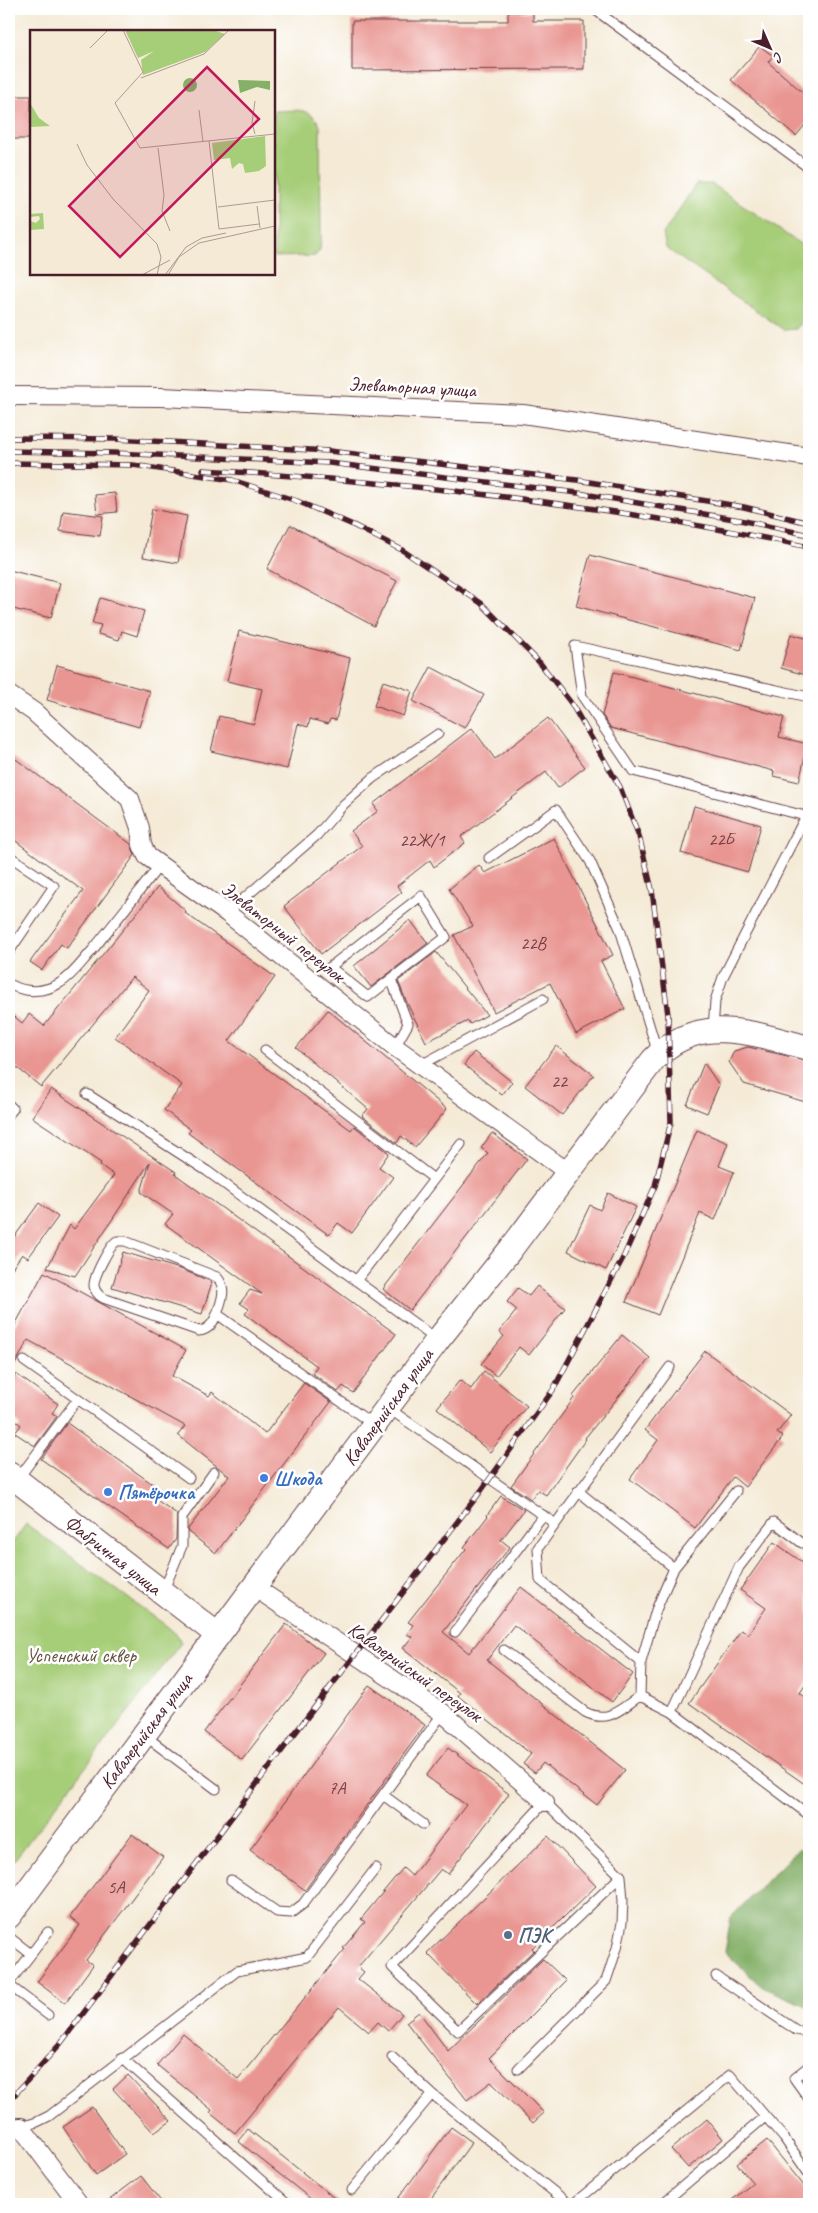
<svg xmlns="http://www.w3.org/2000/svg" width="818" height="2213" font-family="Caveat,sans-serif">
	<rect width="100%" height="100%" fill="#fff"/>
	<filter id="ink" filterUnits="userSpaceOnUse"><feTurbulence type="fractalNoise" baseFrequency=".02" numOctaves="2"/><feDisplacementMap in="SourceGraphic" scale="10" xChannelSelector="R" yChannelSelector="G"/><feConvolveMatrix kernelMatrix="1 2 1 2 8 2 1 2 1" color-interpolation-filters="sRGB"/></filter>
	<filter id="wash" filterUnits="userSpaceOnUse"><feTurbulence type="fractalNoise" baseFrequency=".0096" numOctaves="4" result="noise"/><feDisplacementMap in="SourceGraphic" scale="20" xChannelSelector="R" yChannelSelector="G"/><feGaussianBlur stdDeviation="1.12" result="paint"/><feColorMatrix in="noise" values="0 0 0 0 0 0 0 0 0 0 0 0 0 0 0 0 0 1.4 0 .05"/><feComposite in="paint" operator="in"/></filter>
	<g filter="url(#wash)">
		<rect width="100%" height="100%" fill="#f4ead6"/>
		<path fill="#a6cd77" stroke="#787651" d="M274,111C293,111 311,105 320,126L321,239L320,250L315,256L274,257Z
			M696,184H712L809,250V310L796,329L784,330L666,248L663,234Z
			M26,1524L168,1627L178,1636L181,1643L9,1867V1548Z"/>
		<path fill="#84b068" stroke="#67684a" d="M809,1848V2007L762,1987L725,1952L731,1917L798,1849Z"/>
		<g id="blocks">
			<path fill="#e99591" d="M508,12H533V21H584V69L352,70V21H508Z
				M760,46L773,56L768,62L809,98V120L796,136L731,80Z
				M9,96H31V139H9Z
				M115,493L117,512L97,514L95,495Z
				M152,509L187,516L178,563L143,557Z
				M63,511L103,516L100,536L60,531Z
				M290,525L397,581L374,626L267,569Z
				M590,555L755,598L741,650L576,606Z
				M9,570L60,583L51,618L9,608Z
				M100,598L144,611L137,636L122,631L119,640L98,634L101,625L92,623Z
				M239,631L350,658L336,720L330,719L328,724L310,719L308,727L298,724L287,769L211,751L219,716L254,724L262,689L227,681Z
				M791,634L809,639V676L781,668Z
				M57,665L150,691L139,727L47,700Z
				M431,667L484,695L465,728L413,701Z
				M614,672L784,717L779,737L808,744L799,782L773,776L774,771L611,728L602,715Z
				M383,681L412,691L403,716L374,706Z
				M548,718L585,767L558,788L546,772L461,837L465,843L434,867L430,860L397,886L402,892L321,954L284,906L362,846L351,831L378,811L373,804L472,728L495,759Z
				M9,754L131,844L135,855L67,948L61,944L42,970L30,962L83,891L9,836Z
				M694,806L761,825L748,872L681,853Z
				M554,838L613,955L601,961L625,1009L576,1034L550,983L494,1012L454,935L473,926L449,889L479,865L485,873Z
				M158,887L186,911L185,913L275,977L229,1041L351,1130L354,1126L389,1153L379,1167L393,1177L352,1233L338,1223L329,1235L188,1133L191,1130L164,1110L182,1085L115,1037L149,990L132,977L41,1087L9,1061V1012L22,1023L29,1014L44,1026Z
				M410,920L428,943L371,987L354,966Z
				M436,952L487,1015L470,1024L468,1021L426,1042L407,1003L398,981Z
				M328,1010L447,1109L415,1147L401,1136L397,1143L362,1116L368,1109L296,1048Z
				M556,1046L594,1075L562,1115L525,1086Z
				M748,1047L809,1061V1103L744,1084L729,1062L734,1051Z
				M474,1052L512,1082L502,1095L464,1065Z
				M704,1063L719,1085L707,1113L687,1105Z
				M51,1089L176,1172L175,1174L396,1334L353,1393L343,1386L338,1392L312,1373L317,1366L245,1314L249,1309L240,1303L250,1290L262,1294L165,1224L173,1214L141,1192L150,1162L75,1276L47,1268L70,1225L74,1229L114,1175L100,1165L101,1163L32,1117Z
				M697,1130L728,1143L719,1166L734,1172L715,1220L700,1213L658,1315L626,1302Z
				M492,1133L527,1159L410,1310L383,1289L488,1153L481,1148Z
				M608,1193L636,1207L606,1270L568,1251L590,1205L600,1210Z
				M39,1203L58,1217L28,1258L22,1254L9,1273V1232L15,1236Z
				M123,1252L183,1270L212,1282L202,1314L112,1287Z
				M44,1272L186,1350L172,1376L209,1396L212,1392L265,1434L304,1383L331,1402L216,1553L188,1532V1529L229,1476L178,1435L185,1426L28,1340L9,1376V1336Z
				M537,1286L565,1308L529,1355L519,1347L496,1376L481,1364L504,1336L499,1332L517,1310L507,1302L518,1288L529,1296Z
				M622,1335L650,1358L585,1438L586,1439L546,1495L538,1490L531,1499L511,1486L574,1398L573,1396Z
				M705,1351L791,1415L777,1433L783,1437L745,1487L733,1477L695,1528L630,1479L658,1440L645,1430Z
				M484,1371L527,1406L490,1452L437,1408L460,1380L471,1389Z
				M16,1374L58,1404L52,1413L57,1416L35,1446L15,1433L21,1425L9,1416V1385Z
				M67,1423L161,1490L155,1499L177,1514L176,1539L169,1549L41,1459Z
				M501,1496L524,1510L501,1540L510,1547L443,1632L469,1653L521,1587L633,1674L612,1702L514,1625L487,1660L625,1770L597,1805L543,1763L535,1773L523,1764L531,1754L458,1696L460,1693L403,1648L412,1637L407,1634L413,1625L408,1622L466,1549L464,1547L488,1516L487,1515Z
				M774,1542L809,1567V1679L800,1693L809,1700V1787L689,1703L741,1630L748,1634L766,1608L740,1590Z
				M286,1624L324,1653L242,1760L204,1732Z
				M369,1685L425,1725L305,1890L250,1850Z
				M448,1748L509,1794L448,1874L441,1869L358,1967L364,1972L358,1979L402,2014L388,2031L378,2022L369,2032L339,2007L235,2133L210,2113L212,2110L157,2065L183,2034L238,2079L345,1949L343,1948L365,1922L361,1919L393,1880L403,1868L412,1876L466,1805L426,1776Z
				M132,1834L163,1857L86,1960L93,1965L65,2003L37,1982L80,1925L70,1917Z
				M548,1836L596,1886L532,1948L534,1950L477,2004L427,1953Z
				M543,1959L566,1981L489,2058L544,2113L533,2123L491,2082L467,2100L406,2022L419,2012L448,2051Z
				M128,2075L171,2121L154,2133L113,2089Z
				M92,2107L125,2154L96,2175L63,2127Z
				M707,2119L723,2139L688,2168L671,2149Z
				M451,2127L472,2142L427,2204H394Z
				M248,2129L342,2204H317L238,2141Z
				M767,2140L809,2192V2204H727L753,2183L737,2164Z
				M141,2176L163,2204H104Z"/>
		</g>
	</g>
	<g filter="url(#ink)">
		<use href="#blocks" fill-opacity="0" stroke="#643d45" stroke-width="1"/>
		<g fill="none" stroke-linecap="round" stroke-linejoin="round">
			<g stroke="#643d45" stroke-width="11">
				<path id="lane" d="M594,9L809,168
					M809,697L575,646L582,696L633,771L809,817
					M9,856L54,886L9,952
					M489,858L556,810L590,861L620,929L658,1054
					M227,913L317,835L343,805L373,778L438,734
					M391,979L368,997L330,967L421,896L446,937L391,979L408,1024L395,1047
					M9,984C25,993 44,993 60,983C72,976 81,963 90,953C114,924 137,894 160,865
					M713,1029L715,1001L723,977L809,810
					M265,1050L434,1179
					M421,1065L543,999
					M87,1094L207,1171L437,1340
					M9,1105L13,1109L9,1114
					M356,1281L461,1144
					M217,1314C222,1299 227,1289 217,1277L125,1241H117C110,1245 93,1277 94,1286C95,1292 98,1295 103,1298L199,1331C209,1330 213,1323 217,1314L374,1425
					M24,1361L189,1478
					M388,1408L554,1523
					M17,1480L77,1400
					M578,1491L674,1568
					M163,1592L182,1546V1517L214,1472
					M455,1632L543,1515
					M504,1650L585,1712C609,1724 620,1709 640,1696
					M641,1662L540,1580L538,1548L670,1367
					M640,1696L641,1662L656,1610L674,1568L736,1491
					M640,1696L672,1712L809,1815
					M672,1712L739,1567L774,1522L802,1543
					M144,1735L216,1789
					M383,1795L423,1824
					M545,1802L621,1876L458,2031L392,1967Z
					M231,1880L277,1912L291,1913L303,1904L443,1713
					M9,1937L31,1954
					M716,1976L796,2030L809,2033
					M9,1983L48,1932
					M9,1985L48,2015
					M392,2057L432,2094L569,2204
					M122,2058L288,2204
					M809,2066L794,2078L809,2099
					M518,2069L606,1981L617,1948L622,1923L623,1900L621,1876
					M21,2127L37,2122L49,2116L237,1971L307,1957L376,1868
					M352,2190L432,2094
					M573,2204L730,2075L784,2138L809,2174
					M662,2204L765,2117"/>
			</g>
			<g stroke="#643d45" stroke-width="20">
				<path id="street" d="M9,396L161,397L523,414L809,457
					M9,695L34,712L130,799L140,828L142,845L147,856L227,913L395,1047L569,1173
					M254,1587L443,1713L545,1802
					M9,2128L21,2127L79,2204"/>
			</g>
			<g stroke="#643d45" stroke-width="26">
				<path id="secondary" d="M9,1474L218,1635
					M9,1916L437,1341L510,1250L653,1060C698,1011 754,1034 809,1048"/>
			</g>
			<use href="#lane" stroke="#fff" stroke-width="9"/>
			<use href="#street" stroke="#fff" stroke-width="18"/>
			<use href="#secondary" stroke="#fff" stroke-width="24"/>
			<g stroke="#4a1f2b" stroke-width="5.5">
				<path id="rail" d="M9,438L115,439L329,451L577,480L744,507L809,523
					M9,451L114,453L329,463L578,493L740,520L809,535
					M9,463L133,465L232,480L297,501L353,525L402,550L481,603L540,663L571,703L620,787L639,836L652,890L668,1015L671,1122L655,1186L623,1258L553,1390L481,1491L308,1716L60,2044L9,2101
					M203,470C405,482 611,505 809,547"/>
			</g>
			<use href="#rail" stroke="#fff" stroke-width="4" stroke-dasharray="11" stroke-linecap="butt"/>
		</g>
	</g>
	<g fill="#3f7fe0" stroke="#fff" stroke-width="2">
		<circle cx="264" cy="1478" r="5"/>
		<circle cx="108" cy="1492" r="5"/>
	</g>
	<circle fill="#5c6f8a" stroke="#fff" stroke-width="2" cx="508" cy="1935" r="5"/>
	<g text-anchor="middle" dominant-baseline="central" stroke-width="5" stroke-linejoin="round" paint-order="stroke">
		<g font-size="18" fill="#723c44">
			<text x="721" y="839">22Б</text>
			<text x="422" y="840">22Ж/1</text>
			<text x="533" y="943">22В</text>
			<text x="559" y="1081">22</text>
			<text x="337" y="1788">7А</text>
			<text x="116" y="1887">5А</text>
		</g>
		<g font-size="20" fill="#4a1f2b" stroke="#fff">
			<text transform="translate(412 387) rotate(3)">Элеваторная улица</text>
			<text transform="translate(283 932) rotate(38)">Элеваторный переулок</text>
			<text transform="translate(388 1407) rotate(-54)">Кавалерийская улица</text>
			<text transform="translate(113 1555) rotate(38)">Фабричная улица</text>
			<text transform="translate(415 1672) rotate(35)">Кавалерийский переулок</text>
			<text transform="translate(146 1731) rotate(-53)">Кавалерийская улица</text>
		</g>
		<g font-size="20" font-weight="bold" fill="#366cbe" stroke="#fff" text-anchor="start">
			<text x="274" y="1478">Шкода</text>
			<text x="118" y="1492">Пятёрочка</text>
		</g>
		<g font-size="20" fill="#665342" stroke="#fff">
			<text x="81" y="1655">Успенский сквер</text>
		</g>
		<g font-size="20" font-weight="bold" fill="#4e5e75" stroke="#fff" text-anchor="start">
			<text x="518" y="1935">ПЭК</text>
		</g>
	</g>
	<g transform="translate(30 30)">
		<rect width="245" height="245" fill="#f4ead6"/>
		<path d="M95,0H183L195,4L175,22L113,45L111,30L124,21L108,28ZM0,73L9,88L20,96L0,97ZM235,106L236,136L229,141L215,143L213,134L209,133L202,139L200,128L184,130L182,113ZM13,183L14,199L0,200V191L6,193L10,189L9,186L0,187V184Z" fill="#a6cd77"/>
		<path d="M153 55a7 7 0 1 1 14 0a7 7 0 1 1-14 0ZM208,50L240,51V60L227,57L210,63Z" fill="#84b068"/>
		<path fill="none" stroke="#b09992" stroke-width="1" d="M93,0L113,42L85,73L110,118L245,104M60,18L78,0M111,48L174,24L199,0M225,71L222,93L225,104M169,80L173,112M179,111L189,199L229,194M47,114L57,135L83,169L127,214L131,227L127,245M128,118L134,165L132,181L140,201M227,176L230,198M188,177L245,170M112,245L140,230M135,245L156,217L172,208L196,203M138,245L149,227L169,213L245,196"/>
		<path fill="#c2185b" fill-opacity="0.15" stroke="#c2185b" stroke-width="2.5" d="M177,37L229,89L90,227L39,176Z"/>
		<rect width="245" height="245" fill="none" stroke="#4a1f2b" stroke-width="2.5"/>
	</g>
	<rect width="818" height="2213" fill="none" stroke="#fff" stroke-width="30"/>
	<g transform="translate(770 48) rotate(135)" stroke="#ffffff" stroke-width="4" paint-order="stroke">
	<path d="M0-4L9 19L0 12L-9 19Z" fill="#4a1f2b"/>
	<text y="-8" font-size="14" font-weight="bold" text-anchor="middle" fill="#4a1f2b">С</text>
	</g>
</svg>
